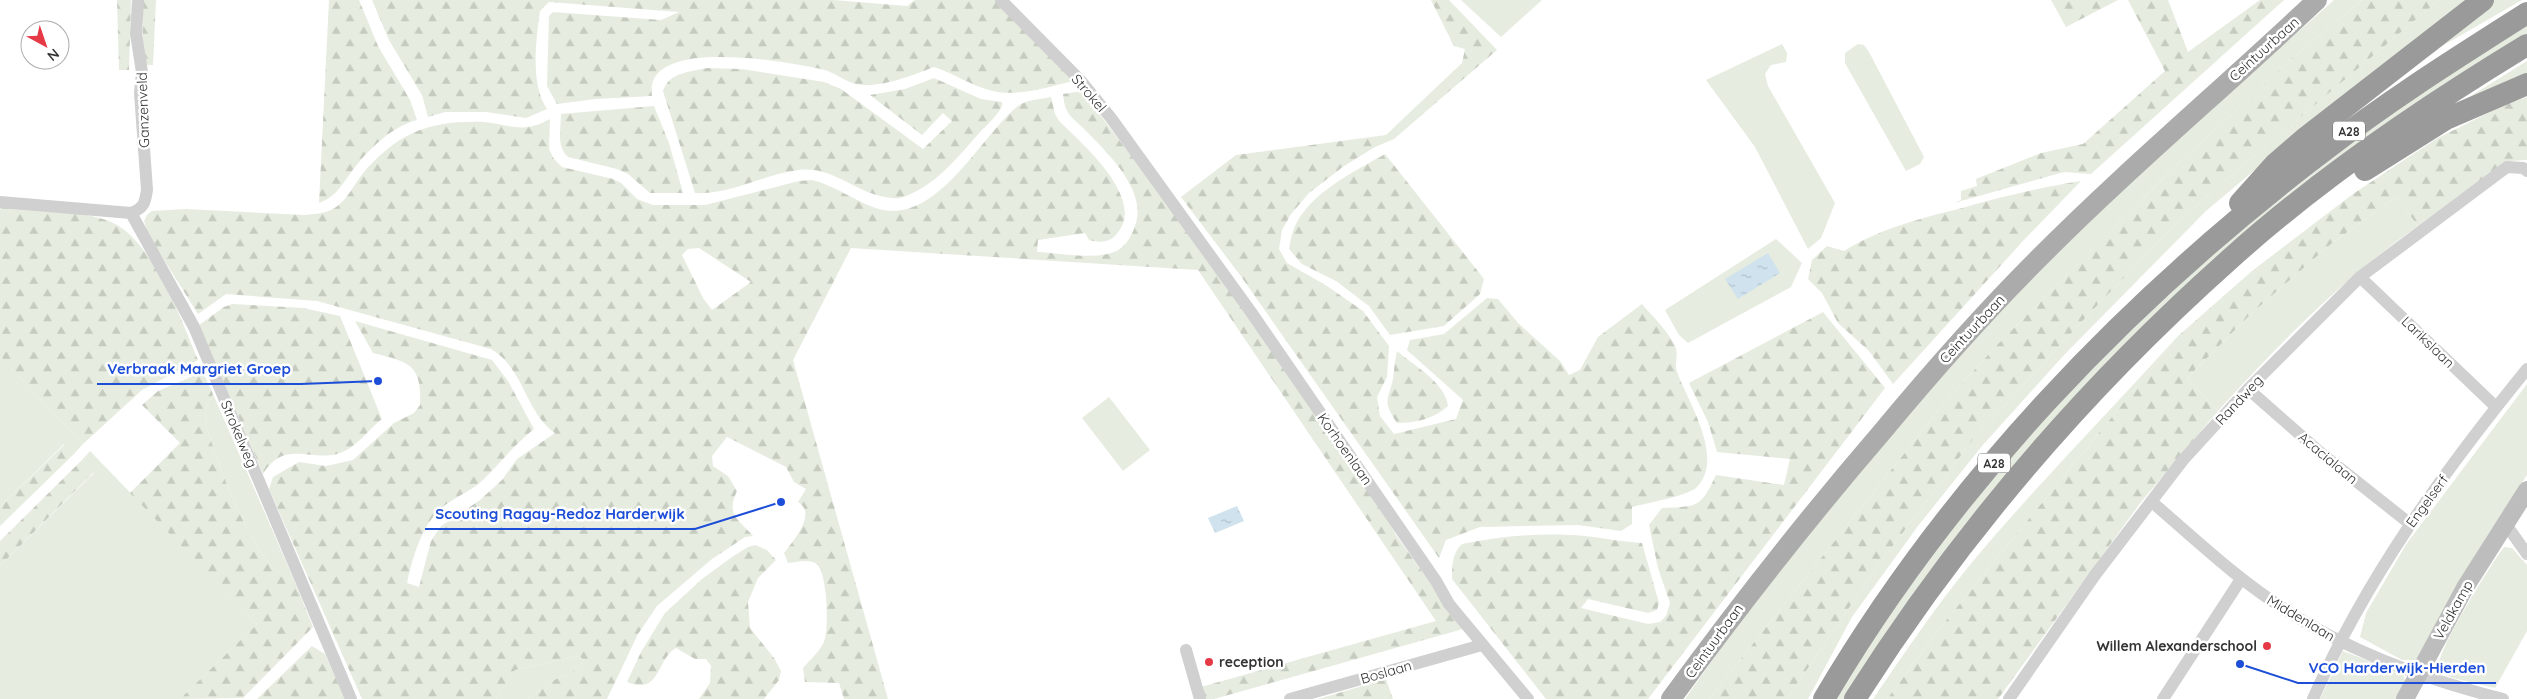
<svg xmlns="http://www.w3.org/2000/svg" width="2527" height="699" font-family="Quicksand,sans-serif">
	<defs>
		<pattern id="forest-firs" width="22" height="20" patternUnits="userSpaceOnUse" patternTransform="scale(1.25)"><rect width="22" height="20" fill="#e6ecdf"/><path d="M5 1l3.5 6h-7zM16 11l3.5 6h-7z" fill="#c6cbc0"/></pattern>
		<pattern id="water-ripples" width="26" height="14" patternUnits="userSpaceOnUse" patternTransform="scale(1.25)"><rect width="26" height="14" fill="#cfe2ee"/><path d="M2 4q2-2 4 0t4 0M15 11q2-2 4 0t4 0" fill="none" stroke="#b2c2cd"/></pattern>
	</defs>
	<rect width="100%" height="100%" fill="#fff"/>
	<path fill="#e6ecdf" d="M1461,0H1542L1501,37Z
		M2334,0H2362L2292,58L2167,174L1997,345L1942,406L1709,699H1685C1822,503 1980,317 2156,154C2213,101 2276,53 2334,0Z
		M2439,0H2468L2325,111L2206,211L2064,355L1982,446L1918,526L1852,617L1808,699H1787L1874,571L1971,442L2087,316L2170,230L2208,195Z
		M2490,0H2522L2444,45L2378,93Z
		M2527,22V34L2208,267L1846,699H1833L1885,618L1948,531L2036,427L2116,342L2212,253L2405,101Z
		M1782,44L1787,53L1786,62L1771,65L1765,74L1768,86L1835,203L1821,238L1808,249L1755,147L1706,80Z
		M1858,44L1864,45L1869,52L1924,157L1920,164L1906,171L1845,63V53Z
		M2527,61V80L2453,107Z
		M2396,197L2418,226C2342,279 2280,343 2218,411L2187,378L2252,313L2331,244Z
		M1776,239L1802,263L1791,287L1688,343L1679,335L1665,310Z
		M2177,337L1940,628L1887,699H1873C1905,652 1937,605 1973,561C2038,484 2109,412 2177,337Z
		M0,357L83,444L75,453L64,444L0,507Z
		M2527,384V475L2487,536L2416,660H2402L2360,637L2366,613L2407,543Z
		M213,394L294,580C253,571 218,461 205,423L206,409Z
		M1109,397L1150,450L1123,471L1082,418Z
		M90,451L257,624L180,699H0V566L94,473L82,460Z
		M2504,547L2512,548L2527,565V631L2495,688L2453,678L2445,675L2438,669C2438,648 2490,566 2504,547Z
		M2343,651L2397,672L2404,676L2405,684L2398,699H2320Z
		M579,656L584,660L579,668L548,683L528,699H496L515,670Z"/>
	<path fill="url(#forest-firs)" fill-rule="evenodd" d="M117,0H131L129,70H119Z
		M143,0H156L153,65H142Z
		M329,0H359L378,46L410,100L417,120C393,126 370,148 355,167C344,181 337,197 319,203Z
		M372,0H833L907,6L915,0H996L1074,81C1047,87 1016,98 989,90C970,85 953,73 934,67C913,75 879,89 856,84C848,83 835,73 825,70C794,63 642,34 652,96L596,99L557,104L547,86L549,16L553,12L661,20L679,12L549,2L540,11C536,40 530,85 547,109L526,118L486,112H445L428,117L422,95L389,40Z
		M1431,0H1449L1497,50L1394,139L1375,147L1344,166L1309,193L1291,214L1282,230L1279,249L1287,263L1327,286L1363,311L1389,346L1387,377L1377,397L1380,416L1394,434L1456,419L1463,400L1407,350L1410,340L1444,334L1487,298L1498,299L1518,323L1560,361L1569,375L1580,370L1598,337L1642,304C1653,317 1668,331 1675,346C1679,354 1674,364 1677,372C1688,402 1725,458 1697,487C1689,496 1646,503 1632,507V524L1621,531L1578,525L1480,527L1446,540L1439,558L1240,275L1181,197L1236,155L1386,135L1462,63L1465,49L1454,46Z
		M2051,0H2118L2066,27Z
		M2128,0H2168L2188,52L2260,0H2284L2091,174L2064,172L1954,203L1961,200V191L1977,186L1976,179L2041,153L2083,144L2165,71Z
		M2362,0H2439L2208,195L2170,230L2087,316L1971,442L1874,571L1787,699H1709L1942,406L1997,345L2167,174L2292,58Z
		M707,68L741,69L824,82L841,89L923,149L952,121L943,113L922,135L870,95L905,89L934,78L981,99L1002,102V106C997,116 988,124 980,132C959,156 937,184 906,196C898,200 889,198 880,196C852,189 830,166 799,170C764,174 731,195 695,193L663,91C669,72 690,72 707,68Z
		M1082,91L1201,248L1374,496L1396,535L1463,629L1214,699H1205L1201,687L1436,621L1198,270L851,248L793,360L888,699H844L839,683L805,682L803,668C809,661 818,653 823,644C830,632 827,575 818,565C810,558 798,562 788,563L784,553C792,542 818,514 798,502L806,489L794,482L786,467L727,437L712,456L713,466L728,476L737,491C726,515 737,518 753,536L745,537L712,559L657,606L638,634L607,699H528L548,683L579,668L584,660L579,656L515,670L496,699H362L269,489L273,477L299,462L326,466L353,460L394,423L414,413L420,405C422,364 409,362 373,353L355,321L492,360L508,381L534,429C515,444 500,463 483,480C472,490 460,495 448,503C423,519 413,556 407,583L419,587L431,541L441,526L480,500L502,480L517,459L555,433C525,412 524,368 491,349L317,301L226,294L198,314L149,236L144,221L147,215L152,211L186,209L304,215C313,214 323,214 331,210C346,203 353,186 363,173C376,158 394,141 413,133C434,123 460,121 484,122C512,125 523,134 550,119L549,149L554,159L562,167L613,179L621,183L637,199L653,205H705L799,181L812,180C837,186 862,206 883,210C939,221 981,136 1018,106C1026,100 1040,99 1051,97L1055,114L1059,121C1082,143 1144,197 1119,231C1111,243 1101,243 1089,240L1085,233L1038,240L1037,252C1058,253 1095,260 1114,252C1124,249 1132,236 1135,226C1148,192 1109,154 1087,132C1081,125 1070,118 1066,109C1064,105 1064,99 1063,94ZM699,248L751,282L712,310L703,298L682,255L688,249Z
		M2527,97V160L2511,161L2418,226L2396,197L2331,244L2252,313L2187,378L2218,411L2141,502L1998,699H1887L1940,628L2177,337L2252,271L2353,194L2398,164L2438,138L2506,104Z
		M654,106L669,143L683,193H650L628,174L617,169L568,157C556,146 561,129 561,114Z
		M1385,154L1484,279L1480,294L1444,326L1390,335L1369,306L1336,281L1302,264L1289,249C1290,242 1292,233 1295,226C1311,192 1354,172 1385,154Z
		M2081,181L2023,241L1893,384L1869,351L1838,323L1822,293L1808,279L1812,260L1827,246L1844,251C1879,229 1922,218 1962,208C2001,197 2041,187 2081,181Z
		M0,207C32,210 77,210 106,220C151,234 181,319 198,360L142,390L83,444L0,357Z
		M232,304L303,308L340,316L382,419C368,430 357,447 340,453C311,463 285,438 263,474L199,325L224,307Z
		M1823,312L1885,388L1648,699H1546L1452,579C1452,566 1452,553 1462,544C1503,536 1544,532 1585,536C1604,538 1623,542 1642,543L1659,603L1657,610L1648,613L1588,599L1581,608L1648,624L1660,622L1666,616L1670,603L1658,568L1649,525L1662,508C1698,506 1700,509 1716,475L1784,485L1790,459L1717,452L1708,422L1689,383Z
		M1397,351C1414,366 1445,382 1448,406C1434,419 1415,423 1397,423C1382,400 1388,402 1393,379C1394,370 1395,360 1397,351Z
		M203,372L213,394L206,409L205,423C218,461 253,571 294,580L313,627L243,698L180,699L257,624L130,493L180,443L142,405L158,391Z
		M65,444L75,453L0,526V507Z
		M82,460L94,472L0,566V541Z
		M755,545L767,550L776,560L758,578L748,602L750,628L774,658L781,671L779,680L764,699H699L710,683L711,666L706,659H695L676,648C656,659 661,696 627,682L641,652L665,613L702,579L732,557L748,547Z
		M312,646L325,654L345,699H257Z
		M1386,679L1393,699H1318Z"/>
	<path fill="url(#water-ripples)" d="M1768,253L1780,273L1738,299L1725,279Z
		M1237,506L1244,521L1215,533L1208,518Z"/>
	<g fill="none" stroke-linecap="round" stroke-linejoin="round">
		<path stroke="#d0d0d0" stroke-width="12" d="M1001,0L1081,81L1111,118L1251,312L1436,581L1449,604L1528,699
			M0,202L131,213L194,327L351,699
			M131,213C144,208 145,203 147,190L140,93L142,72L136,34L138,0
			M2360,277L2496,407
			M2248,389L2322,454L2409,523
			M2152,502C2196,540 2239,581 2289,612C2354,654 2428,680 2503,699
			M2505,523L2527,554
			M1186,650L1200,699
			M1290,699L1482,645
			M2009,699L2095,575L2183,460L2248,389L2360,277L2507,167L2523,168L2527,171
			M2163,699L2241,579
			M2313,699C2366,578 2444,471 2527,369"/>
		<path stroke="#bdbdbd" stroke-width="18" d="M2405,699L2466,586L2527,490"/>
		<path stroke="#ababab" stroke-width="20" d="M1671,699C1738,607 1808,518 1882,432C1931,373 1982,315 2036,261C2126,170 2224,88 2317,0"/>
		<path stroke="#9a9a9a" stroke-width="22" d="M2365,170L2446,119L2527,84
			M2240,203L2275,164L2304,139L2483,0
			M1824,699C1950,485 2128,299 2325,150C2389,100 2458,57 2527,13
			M1855,699C1959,535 2085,388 2230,259C2321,177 2423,108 2527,45"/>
	</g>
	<g fill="#e63946" stroke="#fff" stroke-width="2">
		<circle cx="2267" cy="646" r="5"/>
		<circle cx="1209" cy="662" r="5"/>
	</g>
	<g text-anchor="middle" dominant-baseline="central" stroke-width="5" stroke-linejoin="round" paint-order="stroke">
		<g fill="#fff" stroke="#707070" stroke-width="1">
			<rect x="2333" y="121.5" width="32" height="19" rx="4"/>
			<rect x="1978" y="453.5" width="32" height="19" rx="4"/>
		</g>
		<g font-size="12" font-weight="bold" fill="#333">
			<text x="2349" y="131">A28</text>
			<text x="1994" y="463">A28</text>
		</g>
		<g font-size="14" fill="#333" stroke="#fff">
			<text transform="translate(2264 49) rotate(-42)">Ceintuurbaan</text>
			<text transform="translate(1089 93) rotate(49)">Strokel</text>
			<text transform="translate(143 110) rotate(-92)">Ganzenveld</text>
			<text transform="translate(1972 329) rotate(-47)">Ceintuurbaan</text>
			<text transform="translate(2428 342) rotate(44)">Larikslaan</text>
			<text transform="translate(2239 400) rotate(-47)">Randweg</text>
			<text transform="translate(239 434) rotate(67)">Strokelweg</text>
			<text transform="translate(1345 449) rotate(55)">Korhoenlaan</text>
			<text transform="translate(2328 458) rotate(40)">Acacialaan</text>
			<text transform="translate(2427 501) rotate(-54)">Engelserf</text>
			<text transform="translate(2453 610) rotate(-61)">Veldkamp</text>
			<text transform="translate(2301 618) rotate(31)">Middenlaan</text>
			<text transform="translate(1714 641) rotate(-54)">Ceintuurbaan</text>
			<text transform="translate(1386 672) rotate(-16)">Boslaan</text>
		</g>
		<g font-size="14" font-weight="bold" fill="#333" stroke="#fff" text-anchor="end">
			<text x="2257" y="646">Willem Alexanderschool</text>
			<text x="1219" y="662" text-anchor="start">reception</text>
		</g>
	</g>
	<path fill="none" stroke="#1d4ed8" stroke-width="2" d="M378 381L301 384H97M781 502L695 529H425M2240 664L2298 683H2496"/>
	<g fill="#1d4ed8" stroke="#fff" stroke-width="2">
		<circle cx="378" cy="381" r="5"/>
		<circle cx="781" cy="502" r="5"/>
		<circle cx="2240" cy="664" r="5"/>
	</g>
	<g font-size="15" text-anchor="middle" font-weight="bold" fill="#1d4ed8" stroke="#fff" stroke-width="5" stroke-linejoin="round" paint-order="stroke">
		<text x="199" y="374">Verbraak Margriet Groep</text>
		<text x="560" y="519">Scouting Ragay-Redoz Harderwijk</text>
		<text x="2397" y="673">VCO Harderwijk-Hierden</text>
	</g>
	<g transform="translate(45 45) rotate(140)"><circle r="24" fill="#ffffff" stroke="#adadad"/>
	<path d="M0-4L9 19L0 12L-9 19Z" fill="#e63946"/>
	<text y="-8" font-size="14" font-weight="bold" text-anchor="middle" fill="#333333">N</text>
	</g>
</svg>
